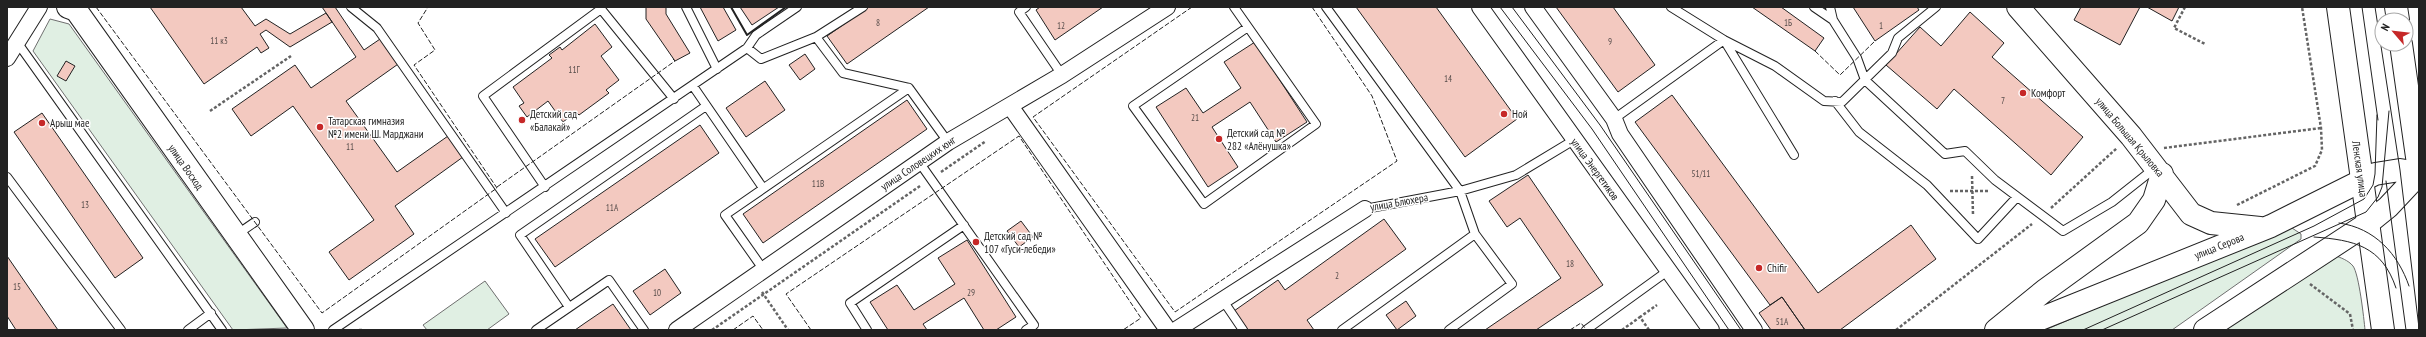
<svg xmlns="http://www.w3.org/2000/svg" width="2426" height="337" font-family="'PT Sans Narrow',sans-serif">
	<rect width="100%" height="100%" fill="#fff"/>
	<path fill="#e0efe3" stroke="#6f6f6f" d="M50,19L69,24L287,328L233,330L33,51Z
		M2289,226L2301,234V239L2172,330H2045Z
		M2334,255C2341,258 2348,260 2353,266C2359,274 2364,319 2365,330H2216Z
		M485,281L509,314L487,330H427L423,325Z"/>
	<path fill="#f3c9c0" stroke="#222" d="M150,7H241L255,26L266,19L290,34L326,13L332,22L290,47L266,30L260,34L269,48L261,53L257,47L204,84Z
		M322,7H335L364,50L383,37L401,62L346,101L397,172L448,136L463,157L395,206L414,234L349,280L329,252L374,220L293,106L251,136L232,109L295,65L311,88L356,57Z
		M646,7H666V14L690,53L675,61L646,19Z
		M700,7H723L736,30L718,41Z
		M740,7H779L752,25Z
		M869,7H929L847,64L827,36Z
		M1040,7H1103L1055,40L1036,10Z
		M1356,7H1436L1517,119L1465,157Z
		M1556,7H1613L1655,65L1618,92Z
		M1752,7H1781L1824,38L1815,51Z
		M1853,7H1917L1919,10L1875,41Z
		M2081,7H2140L2120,45L2074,20Z
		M2147,7H2179L2172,21Z
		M1970,12L2004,43L1992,57L2083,137L2051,175L1954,89L1937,109L1886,65L1920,27L1941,46Z
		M595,24L612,47L601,56L619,80L606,90L609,93L579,115L576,112L563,122L548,101L527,117L519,106L524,103L513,87L552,58L549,55L560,47L562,50Z
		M1255,42L1307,122L1276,142L1250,102L1212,127L1238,167L1208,187L1156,107L1186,88L1203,113L1241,88L1224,62Z
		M805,54L815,69L800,80L789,65Z
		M66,61L75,66L66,81L57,76Z
		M765,81L785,110L746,137L726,108Z
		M1672,95L1818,293L1911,225L1936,259L1840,330H1805L1782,297L1770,305L1635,122Z
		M907,100L927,129L763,243L743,214Z
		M42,113L143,258L115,278L14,132Z
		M700,125L719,153L555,267L535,239Z
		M1528,175L1603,285L1536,330H1485L1561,278L1520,218L1507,227L1489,201Z
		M1384,219L1406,249L1307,320L1314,330H1248L1234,311L1278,280L1285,290Z
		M1021,221L1033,237L1019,247L1007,231Z
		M967,240L1016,317L996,330H984L964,298L923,324L927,330H888L870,302L897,285L914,310L955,284L938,258Z
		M7,256L58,330H16L7,316Z
		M665,269L681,293L650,315L633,291Z
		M1782,297L1805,330H1771L1759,313Z
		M1406,301L1416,316L1397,330L1386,315Z
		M613,304L631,330H575L585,323Z"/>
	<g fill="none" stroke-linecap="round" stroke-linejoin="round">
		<g stroke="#222" stroke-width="10">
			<path id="lane" d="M351,7L377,28L506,213
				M686,7L717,69
				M1026,7L1019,12L1062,75
				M1234,7L1316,124L1204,204L1133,106L1248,27
				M1326,7L1460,191L1475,234L1512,284L1449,330
				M1671,7L1724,40L1775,66L1824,101L1842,102L1892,53L1898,38L1936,7
				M1814,7L1833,20
				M1830,7L1833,20L1857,58L1865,80L1945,154L1965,151L1995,180L2063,231L2112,202L2155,168
				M816,37L863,7
				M17,42L222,330
				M747,48L761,59L816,37L843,73L909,88L948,142
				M693,86L763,188
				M1835,101L1859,132L1927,185L1978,239L2017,197
				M1614,119L1724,40L1794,155
				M919,162L1034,325L1026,330
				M7,177L121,330
				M545,187L483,96L601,9L674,99
				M1365,209L1460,191L1516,175L1574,140
				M236,235L255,222
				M763,269L725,215L909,88
				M1222,299L1243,330
				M569,307L520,235L706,106
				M188,330L211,313
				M333,330L747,48L756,35L797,7
				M536,330L609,280L644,330
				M867,330L850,303L964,225
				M1342,330L1475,234
				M1586,330L1669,270"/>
		</g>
		<g stroke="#222" stroke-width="18">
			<path id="street" d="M1480,7L1711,330
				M1533,7L1614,119L1620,134L1754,330
				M7,58L39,7
				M1010,106L1168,330
				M677,330L948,142L1062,75L1167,7
				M1176,330L1365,209"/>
		</g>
		<g stroke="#222" stroke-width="24">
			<path id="secondary" d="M68,7L76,10L303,330
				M2018,7L2131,136L2191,214L2211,223L2260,228
				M1996,330L2044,291L2138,223L2154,200L2162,174
				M2019,330L2040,319L2271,226L2375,174L2400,170L2419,173
				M2205,330L2367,224L2388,207L2419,174"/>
		</g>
		<g stroke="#222" stroke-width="24">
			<path id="primary" d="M2338,7L2383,330
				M2396,7L2398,20
				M2401,44L2419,171"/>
		</g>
		<path stroke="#646464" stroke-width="2.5" stroke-dasharray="3 2" stroke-linecap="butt" d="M2185,7L2174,28L2205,44
			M210,111L291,56
			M2164,148L2321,128
			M941,172L986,141
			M1972,176L1973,215
			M1950,191H1989
			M2237,205L2315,166L2322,150L2321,128L2302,7
			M2051,208L2117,148
			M2310,284L2350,314L2353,330
			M762,292L788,330
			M359,330H363
			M712,330L920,186
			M1622,330L1640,317
			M1649,330L1640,317L1657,305
			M1896,330L2032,224"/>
		<use href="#lane" stroke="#fff" stroke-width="8"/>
		<use href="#street" stroke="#fff" stroke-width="16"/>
		<use href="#secondary" stroke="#fff" stroke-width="22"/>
		<use href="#primary" stroke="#fff" stroke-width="22"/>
		<path stroke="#222" stroke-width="1" d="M1500,7L1592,129L1729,330
			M1512,7L1600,125L1741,330
			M2362,7L2378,120
			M2375,7L2400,170L2419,328
			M2386,181L2406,330
			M2339,223C2375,228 2398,254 2409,286
			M2314,237C2354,240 2382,246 2396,288
			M2083,330L2314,226L2364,199L2373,185L2375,174L2377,115
			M2102,330L2366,212L2378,197L2382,187L2389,111"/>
		<path stroke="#222" stroke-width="1" stroke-dasharray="5 2" stroke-linecap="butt" d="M96,7L322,313L497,188L414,65L435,50L418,23L428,7
			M1192,7L1033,117L1175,312L1397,161L1372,96L1312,7
			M1815,51L1840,75L1875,41
			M497,187L675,61L673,59
			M733,330L753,316L763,330
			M811,330L786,294L1019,136L1141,318L1123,330
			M1570,330L1581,323L1585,328"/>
		<path stroke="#222" stroke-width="2" d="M731,7L747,35L786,7"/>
	</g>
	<g fill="#c62828" stroke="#fff" stroke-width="1.5">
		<circle cx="2023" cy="93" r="4"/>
		<circle cx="1504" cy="114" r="4"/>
		<circle cx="522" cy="120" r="4"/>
		<circle cx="42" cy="123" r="4"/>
		<circle cx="320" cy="127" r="4"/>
		<circle cx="1219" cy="139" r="4"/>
		<circle cx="976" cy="242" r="4"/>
		<circle cx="1759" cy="268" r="4"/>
	</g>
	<g text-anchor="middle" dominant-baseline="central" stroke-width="3" stroke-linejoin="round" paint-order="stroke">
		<g font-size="9" fill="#564c4a">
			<text x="878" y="22">8</text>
			<text x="1788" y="22">1Б</text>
			<text x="1061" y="25">12</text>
			<text x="1881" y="25">1</text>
			<text x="219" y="40">11 к3</text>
			<text x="1610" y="41">9</text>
			<text x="574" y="69">11Г</text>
			<text x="1448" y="78">14</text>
			<text x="2003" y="100">7</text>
			<text x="1195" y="117">21</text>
			<text x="350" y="146">11</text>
			<text x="1701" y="173">51/11</text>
			<text x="818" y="183">11В</text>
			<text x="85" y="204">13</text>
			<text x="612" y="207">11А</text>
			<text x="1570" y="263">18</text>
			<text x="1337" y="275">2</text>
			<text x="17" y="286">15</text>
			<text x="657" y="292">10</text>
			<text x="971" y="292">29</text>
			<text x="1782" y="321">51А</text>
		</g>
		<g font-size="11" fill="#222" stroke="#fff" text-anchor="start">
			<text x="2031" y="93">Комфорт</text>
			<text x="530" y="114">Детский сад<tspan x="530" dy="13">«Балакай»</tspan></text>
			<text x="1512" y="114">Ной</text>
			<text x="328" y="121">Татарская гимназия<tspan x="328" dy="13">№2 имени Ш. Марджани</tspan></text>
			<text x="50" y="123">Арыш мае</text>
			<text x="1227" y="133">Детский сад №<tspan x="1227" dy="13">282 «Алёнушка»</tspan></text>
			<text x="984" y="236">Детский сад №<tspan x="984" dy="13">107 «Гуси-лебеди»</tspan></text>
			<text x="1767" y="268">Chifir</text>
		</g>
		<g font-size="11" fill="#222" stroke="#fff">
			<text transform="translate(2130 137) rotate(50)">улица Большая Крыловка</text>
			<text transform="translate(918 163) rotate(-34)">улица Соловецких юнг</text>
			<text transform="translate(186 167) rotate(55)">улица Восход</text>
			<text transform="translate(1595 169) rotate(54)">улица Энергетиков</text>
			<text transform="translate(2360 169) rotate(82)">Ленская улица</text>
			<text transform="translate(1399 202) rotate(-10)">улица Блюхера</text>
			<text transform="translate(2219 246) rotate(-22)">улица Серова</text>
		</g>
	</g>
	<rect width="2426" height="337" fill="none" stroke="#222222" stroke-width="16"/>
	<g transform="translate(2394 32) rotate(298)"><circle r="19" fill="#ffffff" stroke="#a7a7a7"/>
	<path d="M0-3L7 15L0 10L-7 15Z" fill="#c62828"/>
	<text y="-6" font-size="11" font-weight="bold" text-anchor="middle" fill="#222222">N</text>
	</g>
</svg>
